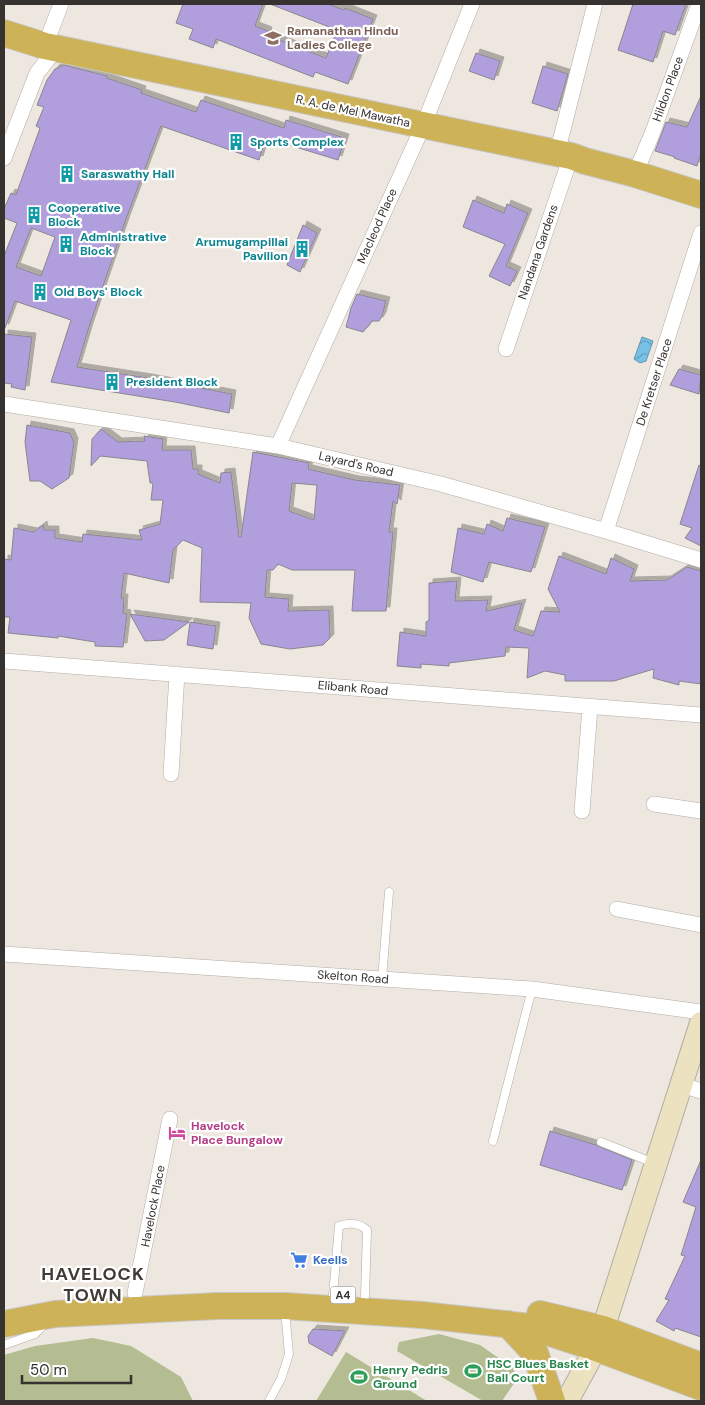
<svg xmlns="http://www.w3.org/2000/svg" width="705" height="1405" font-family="'DM Sans',sans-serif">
	<defs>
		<pattern id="water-waves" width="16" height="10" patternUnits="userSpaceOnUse" patternTransform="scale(1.25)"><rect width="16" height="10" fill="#76c1e6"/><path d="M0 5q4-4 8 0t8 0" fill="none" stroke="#629dbb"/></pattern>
		<filter id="shadow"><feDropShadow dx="4" dy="-4" stdDeviation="0" flood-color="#0004"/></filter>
	</defs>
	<rect width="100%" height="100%" fill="#eee7e0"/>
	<path fill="#b4bc91" d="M439,1334L480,1345L513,1368L517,1379L502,1401H483L397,1351L399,1342Z
		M93,1338L131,1346L181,1377L193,1401H4V1355L35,1346Z
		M346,1352L427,1401H316Z"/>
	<path fill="url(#water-waves)" stroke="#6296af" d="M642,337L653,341L646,361L640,363L634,359Z"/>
	<path fill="#b19edc" stroke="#88868e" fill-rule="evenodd" filter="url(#shadow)" d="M183,4H263L255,26L268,31L267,35L326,58L337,30L270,4H328L344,10L345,8L373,19L348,84L315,72L313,77L216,39L213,48L189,39L193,29L176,23Z
		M633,4H686L675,35L663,31L653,62L618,50Z
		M476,53L500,61L494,80L469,71Z
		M64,65L107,76V78L142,90L141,93L196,112L201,100L284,128L286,120L345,138L338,160L266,138L259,160L161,126L126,219L89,327L77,367L148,378L232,394L229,413L175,402L51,382L71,320L15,301L5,328H4V256L17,223L4,218V209L11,193L16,195L40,128L36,126L44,107L37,105L47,80L55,69ZM31,228L55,237L41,276L16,267Z
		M543,66L568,74L557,111L532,103Z
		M701,96V153L697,166L674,158L675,157L655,151L666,122L687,127Z
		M473,200L504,213L507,204L528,213L506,266L517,271L510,286L489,276L505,244L463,227Z
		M303,225L317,233L300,272L287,265Z
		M357,294L386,301L382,316L379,321H372L363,332L346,327L351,308Z
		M4,334L32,337L25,390L11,387L12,384L4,383Z
		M679,369L701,375L699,394L670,385Z
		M27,425L70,433L74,442L69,478L52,489L40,481H30L25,442Z
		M101,429L118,442L145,441L144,436L163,439L162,450H191L193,469H198V474L220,483L221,473L231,472L239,537H241L253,452L309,463L308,469L355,480L400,485L397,504L393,501L389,532H393L386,611H352L355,570H292L278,564L273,570H267L265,597L289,599L288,611L329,610L330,638L323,645L290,649L261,644L249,618L251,603L200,602L202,548L183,540L173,550L169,583L124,573L121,598H124L123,613L127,614L123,647L95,646V642L58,636V638L8,633L10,617H4V559L11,560L14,528L34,532L43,525L44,530H55V538L82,542L83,534L142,540L139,530L160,524L163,500H151L153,483H150L147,461L100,456L91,466L92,439ZM292,483L317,485L314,520L289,511Z
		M699,465L701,466V546L685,538L692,528L680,524Z
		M507,518L545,527L531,572L489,562L483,582L451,572L458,528L484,534L487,524L503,531Z
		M559,556L606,574L611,558L634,569L630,581L667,580L687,567L701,571V684L679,681V685L653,678L654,669L614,681H565V675L545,671L527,678L529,648L506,647L505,656L449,663V666L421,664V668L397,666L400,632L426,636V622L429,620V583L457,581L455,601L488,600L486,611L522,603L514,630L533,636L541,611L560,612L548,589Z
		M130,614L189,622L164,640L145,641Z
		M190,622L216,626L213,649L187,645Z
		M550,1131L596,1145L632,1160L622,1190L540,1165Z
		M701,1160V1337L675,1328L674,1331L656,1321L669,1300L665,1299L685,1256L681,1255L696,1207L683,1202Z
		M313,1329L345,1331L332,1356L309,1343L308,1336Z"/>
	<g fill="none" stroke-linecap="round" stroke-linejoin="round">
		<g stroke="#b2aca6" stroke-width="9">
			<path id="service" d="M382,979L389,892
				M493,1141L532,989
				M601,1142L654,1163
				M333,1295L339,1226C348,1222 359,1223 367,1230L365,1296
				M4,1345L35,1334L46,1323
				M269,1401L281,1379L289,1354L285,1310"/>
		</g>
		<g stroke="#b2aca6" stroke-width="16">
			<path id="minor" d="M45,46L61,4
				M557,153L595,4
				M4,158L37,73L57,48
				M635,174L652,134L699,4
				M506,349L571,156
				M4,404L278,446L441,484L606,531L701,560
				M278,446L423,126L472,4
				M606,531L701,233
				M4,661L701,715
				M171,774L177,674
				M654,804L701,811
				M582,811L590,707
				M617,909L701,925
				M4,954L532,989L701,1012
				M682,1085L701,1091
				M135,1293L170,1119"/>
		</g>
		<g stroke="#b2aca6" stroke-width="24">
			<path id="secondary" d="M567,1401L596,1348L603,1329L701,1023"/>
		</g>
		<g stroke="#c6c6c5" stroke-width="28">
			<path id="trunk" d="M4,33L45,46L571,156L585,161L635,174L701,195
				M540,1314L603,1329L701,1366
				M4,1324L55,1314L218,1306H285L422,1315L531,1327L596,1348L701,1387
				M508,1324L535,1353L552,1401"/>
		</g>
		<use href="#service" stroke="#fff" stroke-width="8"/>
		<use href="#minor" stroke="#fff" stroke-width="15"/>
		<use href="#secondary" stroke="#ede2c0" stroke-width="22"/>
		<use href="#trunk" stroke="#ceb258" stroke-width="26"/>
	</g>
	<defs>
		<g id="school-bare" transform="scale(1.35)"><path d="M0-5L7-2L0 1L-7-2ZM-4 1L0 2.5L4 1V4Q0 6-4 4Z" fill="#8d6e63" stroke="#fff" stroke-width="2.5" paint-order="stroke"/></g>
		<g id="building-bare" transform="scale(1.35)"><path d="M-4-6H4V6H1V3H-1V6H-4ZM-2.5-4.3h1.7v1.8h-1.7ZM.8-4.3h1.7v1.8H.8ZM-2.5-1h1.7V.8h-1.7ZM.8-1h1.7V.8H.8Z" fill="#0f9aa8" stroke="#fff" stroke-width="2.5" paint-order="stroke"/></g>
		<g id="hotel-bare" transform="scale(1.35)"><path d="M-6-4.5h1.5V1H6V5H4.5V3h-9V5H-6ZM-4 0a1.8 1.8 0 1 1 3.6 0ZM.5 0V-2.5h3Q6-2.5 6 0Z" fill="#d1479c" stroke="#fff" stroke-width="2.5" paint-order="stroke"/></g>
		<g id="supermarket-bare" transform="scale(1.35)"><path d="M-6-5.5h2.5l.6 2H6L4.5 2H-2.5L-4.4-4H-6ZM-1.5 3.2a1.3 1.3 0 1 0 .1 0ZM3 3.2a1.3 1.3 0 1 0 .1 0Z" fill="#3f7fe0" stroke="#fff" stroke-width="2.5" paint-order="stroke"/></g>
		<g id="stadium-bare" transform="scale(1.35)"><path d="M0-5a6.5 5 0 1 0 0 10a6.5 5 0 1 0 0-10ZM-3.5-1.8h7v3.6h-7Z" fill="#2e9e5b" stroke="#fff" stroke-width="2.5" paint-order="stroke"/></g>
	</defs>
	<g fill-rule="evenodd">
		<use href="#school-bare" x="273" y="38"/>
		<use href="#building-bare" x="236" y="142"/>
		<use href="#building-bare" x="67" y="174"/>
		<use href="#building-bare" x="34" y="215"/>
		<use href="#building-bare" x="66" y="244"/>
		<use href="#building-bare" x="302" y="249"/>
		<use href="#building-bare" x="40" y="292"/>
		<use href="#building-bare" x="112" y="382"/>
		<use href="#hotel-bare" x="177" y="1133"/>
		<use href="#supermarket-bare" x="299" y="1260"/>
		<use href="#stadium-bare" x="473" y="1371"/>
		<use href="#stadium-bare" x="359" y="1377"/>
	</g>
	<g text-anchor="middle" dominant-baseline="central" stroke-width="4.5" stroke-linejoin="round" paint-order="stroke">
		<rect fill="#fff" stroke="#72706e" stroke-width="1" x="330.5" y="1286.5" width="25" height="17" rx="4"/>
		<g font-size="11" font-weight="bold" fill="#353230">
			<text x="343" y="1295">A4</text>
		</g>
		<g font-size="12" font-weight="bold" fill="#785e54" stroke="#fff" text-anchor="start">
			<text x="287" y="31">Ramanathan Hindu<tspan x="287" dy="14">Ladies College</tspan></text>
		</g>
		<g font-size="12" fill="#353230" stroke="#fff">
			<text transform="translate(668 89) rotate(-70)">Hildon Place</text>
			<text transform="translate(353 111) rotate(12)">R. A. de Mel Mawatha</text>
			<text transform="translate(377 226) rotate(-66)">Macleod Place</text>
			<text transform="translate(538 252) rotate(-71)">Nandana Gardens</text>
			<text transform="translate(654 382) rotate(-72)">De Kretser Place</text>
			<text transform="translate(356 464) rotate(13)">Layard's Road</text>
			<text transform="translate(353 688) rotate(5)">Elibank Road</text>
			<text transform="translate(353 977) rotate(4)">Skelton Road</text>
			<text transform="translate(153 1206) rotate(-79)">Havelock Place</text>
		</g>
		<g font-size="12" font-weight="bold" fill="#0d838f" stroke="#fff" text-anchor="start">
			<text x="250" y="142">Sports Complex</text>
			<text x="81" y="174">Saraswathy Hall</text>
			<text x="48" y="208">Cooperative<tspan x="48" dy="14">Block</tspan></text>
			<text x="80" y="237">Administrative<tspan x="80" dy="14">Block</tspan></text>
			<text x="288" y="242" text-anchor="end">Arumugampillai<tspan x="288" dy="14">Pavilion</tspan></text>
			<text x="54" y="292">Old Boys' Block</text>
			<text x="126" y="382">President Block</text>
		</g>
		<g font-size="12" font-weight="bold" fill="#b23c85" stroke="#fff" text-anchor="start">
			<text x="191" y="1126">Havelock<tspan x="191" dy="14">Place Bungalow</tspan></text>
		</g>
		<g font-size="12" font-weight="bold" fill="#366cbe" stroke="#fff" text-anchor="start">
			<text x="313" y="1260">Keells</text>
		</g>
		<g font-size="12" font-weight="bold" fill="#27864d" stroke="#fff" text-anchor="start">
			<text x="487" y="1364">HSC Blues Basket<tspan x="487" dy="14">Ball Court</tspan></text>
			<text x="373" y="1370">Henry Pedris<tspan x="373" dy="14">Ground</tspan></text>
		</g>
		<g font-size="18" font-weight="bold" letter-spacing="1" fill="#403b35" stroke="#fff">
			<text x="93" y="1274">HAVELOCK<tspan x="93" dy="21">TOWN</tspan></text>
		</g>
	</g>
	<rect width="705" height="1405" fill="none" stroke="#353230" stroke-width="10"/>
	<path d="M22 1375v8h109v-8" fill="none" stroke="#353230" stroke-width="2.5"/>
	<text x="30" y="1375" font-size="15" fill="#353230" stroke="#ffffff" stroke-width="4" paint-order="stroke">50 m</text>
</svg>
